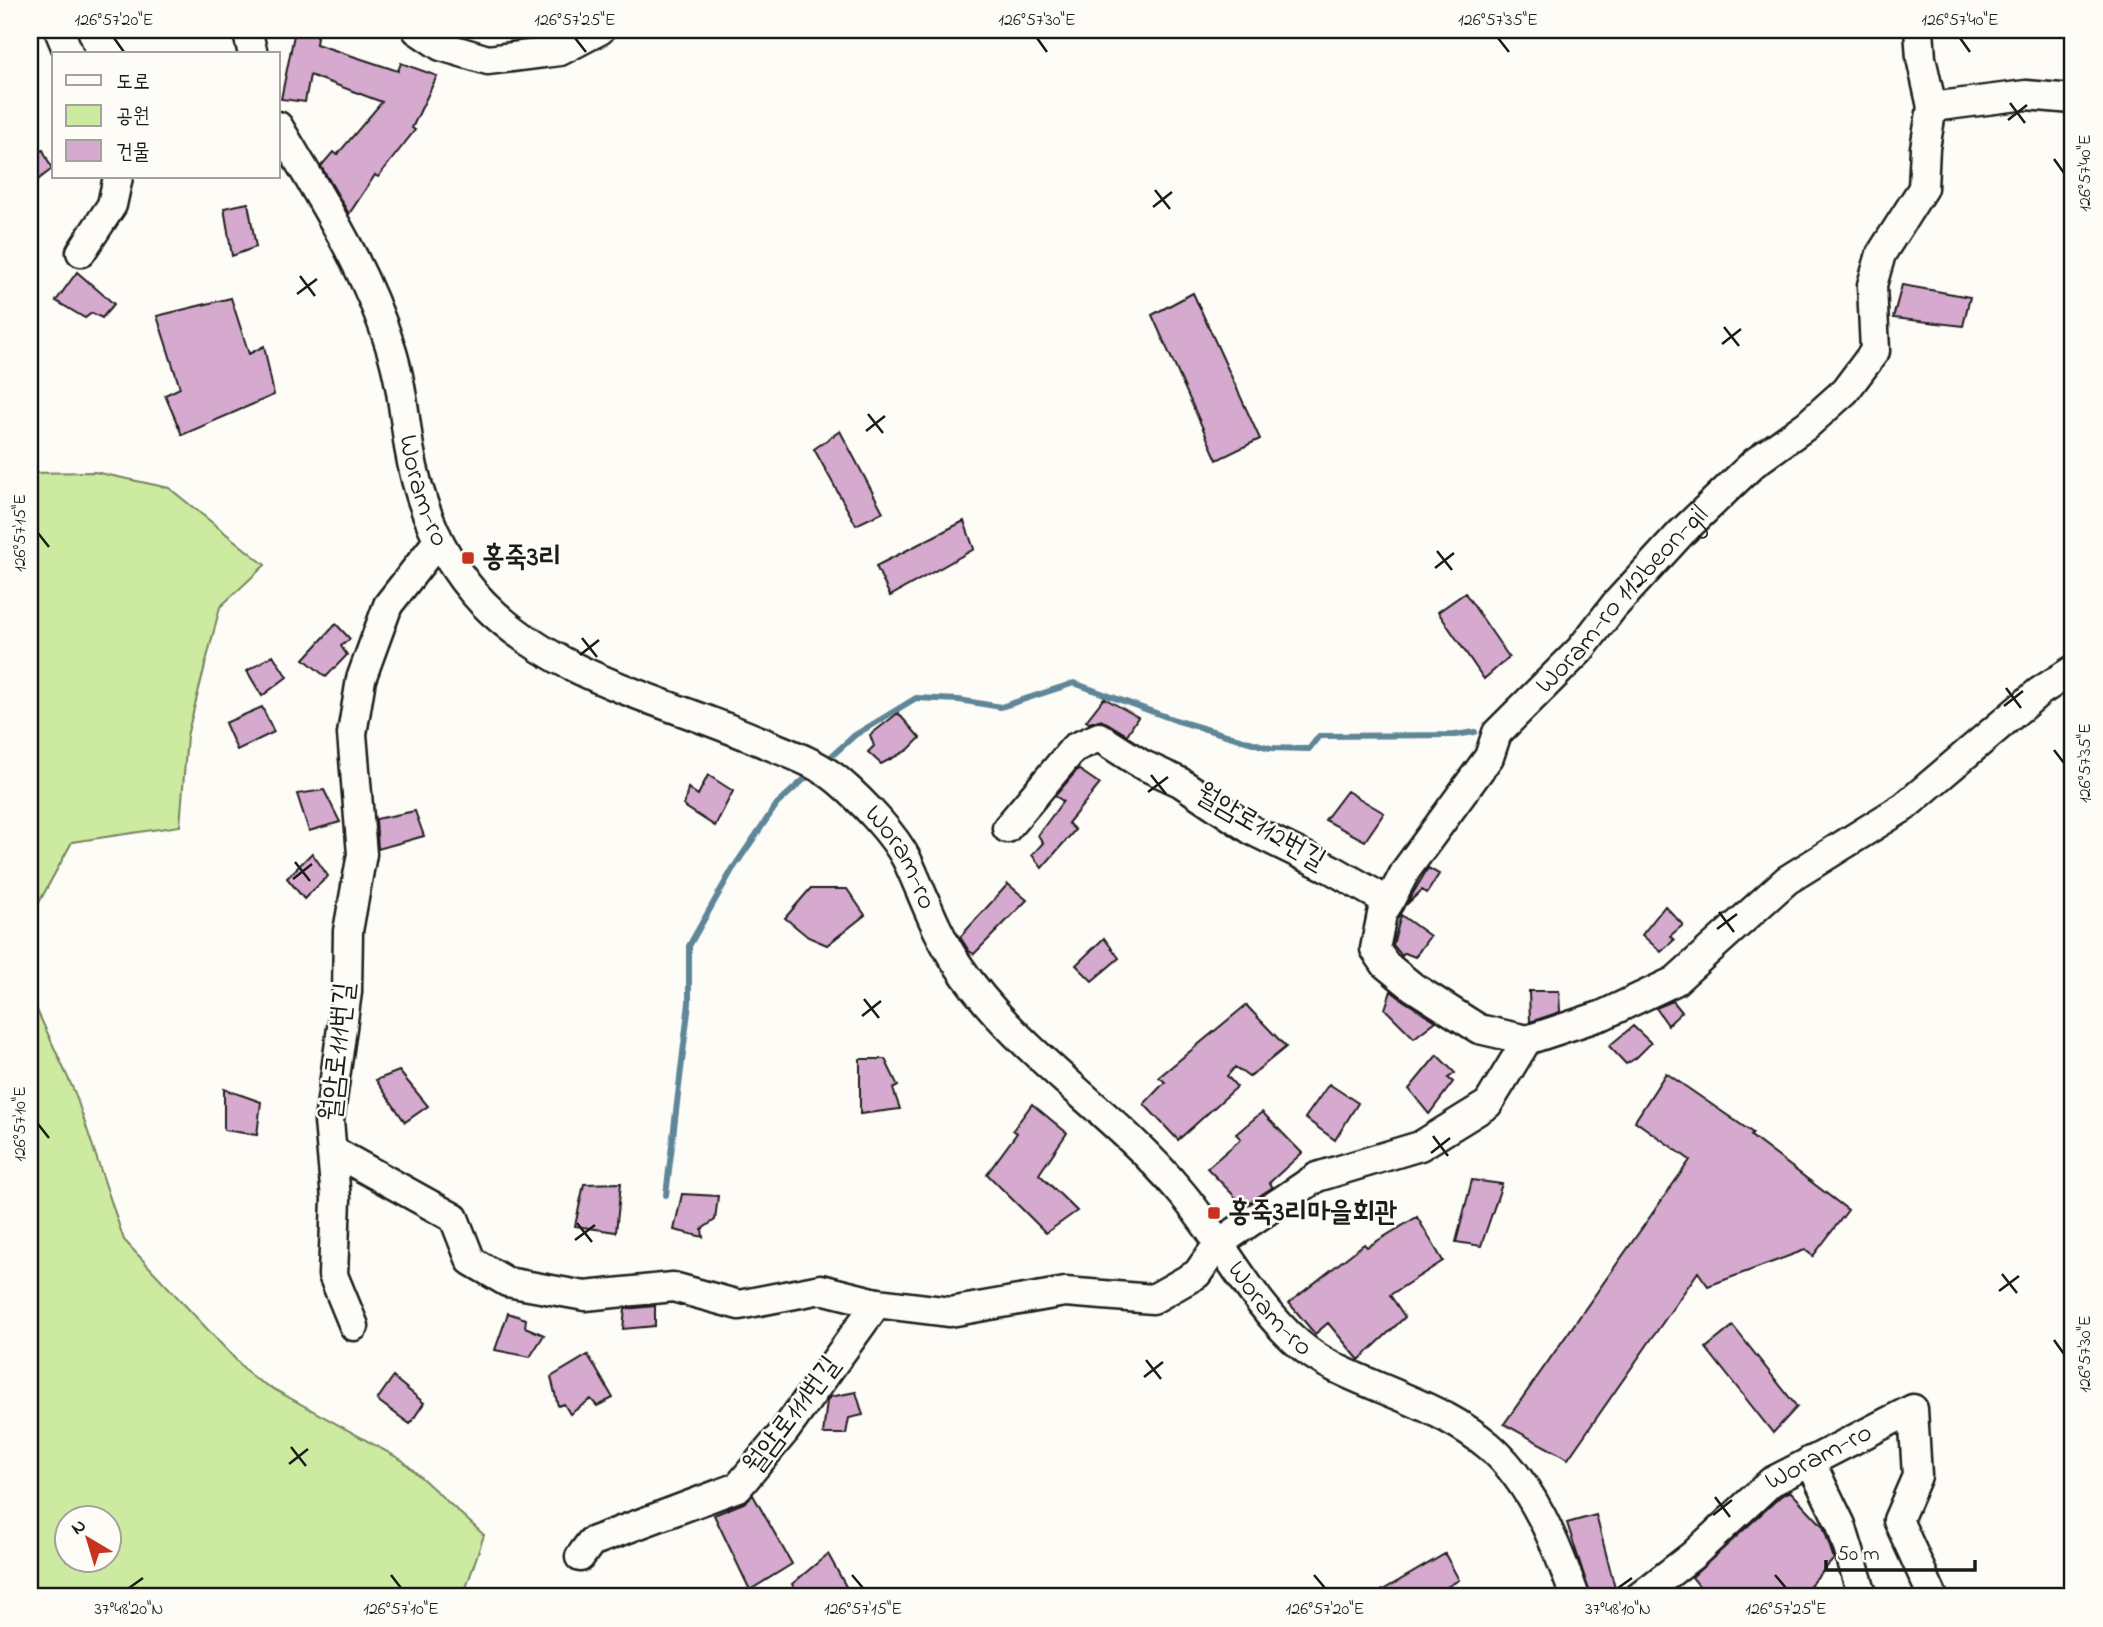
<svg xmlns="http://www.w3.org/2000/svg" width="2103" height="1627" font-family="'Indie Flower','Poor Story',sans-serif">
	<rect width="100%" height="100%" fill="#fdfcf7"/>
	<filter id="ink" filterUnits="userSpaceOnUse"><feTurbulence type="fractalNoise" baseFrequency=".0143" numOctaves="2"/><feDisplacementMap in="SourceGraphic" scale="14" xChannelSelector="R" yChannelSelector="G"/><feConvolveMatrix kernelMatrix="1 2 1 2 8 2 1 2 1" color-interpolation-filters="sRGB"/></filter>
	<g filter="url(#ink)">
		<path fill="#cdeaa1" stroke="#74835e" stroke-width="2" fill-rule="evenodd" d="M95,472L169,488L265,565L220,607L187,736L180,826L72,842L30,919V473Z
			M30,995L75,1093L124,1240L252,1377L402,1460L484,1535L463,1597H30ZM66,1518H108V1560H66Z"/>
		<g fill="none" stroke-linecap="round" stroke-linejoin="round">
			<path stroke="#5e8698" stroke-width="6" d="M825,762L855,735L916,698L959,700L1001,707L1074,683L1175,720L1270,748L1309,749L1319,736L1455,735L1475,732
				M666,1195L689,1003V946L732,870L777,804L811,773"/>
		</g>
		<path fill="#d6aace" stroke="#1c1c1c" stroke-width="2" d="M295,30H318L316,44L398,71L401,63L437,76L412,128L415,130L378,177L375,175L349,214L321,166L333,152L337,155L382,102L310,75L305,102L281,99Z
			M43,150L52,169L30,186V154Z
			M248,203L256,247L232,256L224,208Z
			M77,272L114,304L102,318L92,313L85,318L56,301Z
			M1902,285L1970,297L1963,326L1893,318Z
			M1193,293L1260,439L1217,460L1152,315Z
			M231,298L249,354L264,346L274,395L182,435L165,395L180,388L157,316Z
			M840,431L883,512L856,525L814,449Z
			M964,521L974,549L890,596L876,566Z
			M1465,593L1509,657L1484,679L1438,612Z
			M336,624L350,639L341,646L347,655L326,677L304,659Z
			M273,655L287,677L262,696L247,671Z
			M1104,698L1138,717L1127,735L1107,723L1100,720L1089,723L1086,721Z
			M262,707L274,732L237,750L225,723Z
			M898,713L920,738L908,750L881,764L868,752L874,746L870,735Z
			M1078,769L1100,784L1068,823L1075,830L1042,868L1032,855L1043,843L1038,835L1063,801L1055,796Z
			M708,775L733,791L715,826L684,806L688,788L698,795Z
			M324,790L340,822L309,831L297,794Z
			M1347,791L1384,813L1365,841L1325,820Z
			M415,811L424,836L378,849L376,819Z
			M312,853L328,876L304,899L287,878Z
			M1428,868L1439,874L1427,893L1422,890L1406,905Z
			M1008,884L1027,900L974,954L969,951L960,937Z
			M810,889H847L865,915L827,945L808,937L785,918Z
			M1665,906L1683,925L1670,936L1674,940L1661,952L1642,935Z
			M1401,915L1430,936L1415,957L1405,953L1402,956L1393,945Z
			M1104,938L1119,958L1092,981L1076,965Z
			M1391,991L1404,1001L1436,1021L1414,1038L1385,1009Z
			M1529,991H1559L1560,1012L1530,1022Z
			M1673,1001L1682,1012L1668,1025L1656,1008Z
			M1246,1005L1286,1047L1249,1077L1235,1067L1227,1076L1237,1087L1178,1140L1144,1104L1165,1082L1159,1077Z
			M1633,1026L1651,1043L1636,1058L1626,1064L1609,1046Z
			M1437,1055L1455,1073L1448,1078L1453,1082L1429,1114L1409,1089Z
			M860,1059H885L898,1086L893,1089L900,1109L860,1114Z
			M399,1071L428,1106L405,1122L376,1080Z
			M1666,1073L1753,1133L1751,1136L1848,1210L1813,1256L1805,1250L1708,1286L1698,1272L1568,1459L1504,1424L1690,1160L1635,1121Z
			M1329,1084L1358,1103L1335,1140L1305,1118Z
			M224,1089L261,1102L257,1135L224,1130Z
			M1032,1104L1067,1133L1039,1174L1077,1211L1046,1233L987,1174L1017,1133L1013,1130Z
			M1262,1112L1302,1153L1269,1183L1273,1187L1244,1206L1207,1168L1241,1139L1236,1134Z
			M1472,1180L1502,1184L1481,1246L1456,1242Z
			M621,1183L616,1232L575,1226L584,1184Z
			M682,1194L718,1196L715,1220L702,1229L703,1237L674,1230Z
			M1417,1217L1443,1261L1390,1295L1405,1317L1359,1360L1328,1323L1315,1334L1289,1303L1364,1244L1367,1247Z
			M655,1306V1326L623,1329L625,1309Z
			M508,1313L526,1319L525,1327L544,1335L530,1357L495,1350Z
			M1733,1326L1797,1407L1773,1433L1706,1348Z
			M588,1355L613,1398L597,1406L591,1399L570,1414L564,1404L558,1406L551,1377Z
			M393,1377L424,1403L410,1424L377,1400Z
			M856,1392L863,1415L849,1418L846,1434H823L827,1401L830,1397Z
			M1790,1491L1823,1526L1834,1559L1810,1585L1821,1597H1708L1692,1577L1781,1496Z
			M753,1495L792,1564L750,1590L714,1515L744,1503Z
			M1596,1515L1617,1596L1591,1597L1567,1523Z
			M828,1554L849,1592L841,1597H798L792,1584Z
			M1445,1554L1459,1580L1429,1597H1371Z"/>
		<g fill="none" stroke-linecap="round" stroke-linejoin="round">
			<g stroke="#1c1c1c" stroke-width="33">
				<g id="minor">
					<path d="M59,30L69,54"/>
					<path d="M247,30L253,54"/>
					<path d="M417,30L441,46L488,60L560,51L600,30"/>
					<path d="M1919,30L1921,58L1932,107L2026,95L2073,99"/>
					<path id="s1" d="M278,126C320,197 365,266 390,346C401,379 404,413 409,447C419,506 441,559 483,603C556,678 664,700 757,740C785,752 817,762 840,782C862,801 894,834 907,860C923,894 935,931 956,962C1015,1052 1110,1108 1179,1190C1220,1237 1252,1304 1299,1344C1328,1369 1366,1381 1400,1396C1431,1409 1463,1424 1489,1446C1532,1483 1557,1546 1575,1597"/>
					<path d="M81,252L112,205L118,177"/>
					<path d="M1007,828L1074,748L1099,737L1141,764L1180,782L1253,831L1333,870L1389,902"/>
					<path id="s2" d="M1527,1040L1479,1029L1413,987L1386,965L1375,949L1382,914L1389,902L1406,870L1489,757L1497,733L1580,650L1614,606L1681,533L1754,463L1807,425L1845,391L1875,351L1872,285L1881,254L1923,188L1925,148L1932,107"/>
					<path d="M333,1151L454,1218L471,1261L507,1282L585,1296L673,1287L739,1305L821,1289L877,1303L950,1312L1065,1292L1153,1299L1197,1274L1219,1243L1317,1177L1420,1146L1488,1104L1527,1040L1603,1015L1675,981L1787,880L1904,807L2039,692L2073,670"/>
					<path d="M354,1326L333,1275L336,1199L329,1121L347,992L348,931L362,854L352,734L361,679L388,605L438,541"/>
					<path d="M1810,1461L1841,1525L1863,1597"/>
					<path d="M580,1557L591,1542L738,1487L784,1432L877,1303"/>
					<path id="s3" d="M1639,1597L1693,1555L1771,1482L1913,1409L1917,1476L1898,1520L1933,1597"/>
				</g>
			</g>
			<use href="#minor" stroke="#fdfcf7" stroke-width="28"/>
		</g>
	</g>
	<path fill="none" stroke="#1c1c1c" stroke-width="2.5" d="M114,38L124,52M575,38L586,52M1037,38L1047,52M1498,38L1509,52M1960,38L1970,52M2010,103L2025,123M2008,120L2027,105M2054,159L2064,173M1155,190L1170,209M1153,207L1172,192M300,276L315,296M297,294L317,279M1724,327L1739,346M1722,344L1741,329M868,414L883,433M866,431L885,416M38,533L49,547M1437,551L1452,570M1435,568L1454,553M582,638L597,657M580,655L599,640M2006,688L2021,708M2004,706L2023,691M2054,750L2064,763M1151,775L1166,794M1148,792L1168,777M295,862L310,881M293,879L312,864M1719,912L1734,932M1717,929L1737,914M864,999L879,1018M862,1016L881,1001M38,1124L49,1138M1433,1136L1448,1156M1431,1153L1450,1138M577,1223L592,1242M575,1240L595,1225M2002,1274L2017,1293M1999,1291L2019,1276M2054,1340L2064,1354M1146,1360L1161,1379M1144,1377L1163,1362M291,1447L306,1466M289,1464L308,1449M1715,1497L1730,1517M1713,1515L1732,1500M391,1575L401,1588M852,1575L863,1588M1314,1575L1325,1588M1775,1575L1786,1588M129,1588L143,1578M1618,1588L1632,1578"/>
	<g fill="#c8321e" stroke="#fdfcf7" stroke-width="2.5">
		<rect x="461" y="551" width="14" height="14" rx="3.5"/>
		<rect x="1207" y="1206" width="14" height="14" rx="3.5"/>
	</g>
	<g text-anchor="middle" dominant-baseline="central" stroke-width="5" stroke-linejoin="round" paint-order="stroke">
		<g font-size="28" fill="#1c1c1c" stroke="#fdfcf7">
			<text stroke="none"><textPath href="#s1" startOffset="396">Woram-ro</textPath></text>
			<text stroke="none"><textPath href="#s2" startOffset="616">Woram-ro 112beon-gil</textPath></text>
			<text transform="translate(1260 828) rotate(30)">월암로112번길</text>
			<text stroke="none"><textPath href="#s1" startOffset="1026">Woram-ro</textPath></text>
			<text transform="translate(339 1052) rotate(-84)">월암로111번길</text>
			<text stroke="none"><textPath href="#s1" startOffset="1614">Woram-ro</textPath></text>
			<text transform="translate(793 1416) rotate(-53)">월암로111번길</text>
			<text stroke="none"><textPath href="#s3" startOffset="229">Woram-ro</textPath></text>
		</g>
		<g font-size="28" font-weight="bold" fill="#1c1c1c" stroke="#fdfcf7" text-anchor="start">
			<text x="482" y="558">홍죽3리</text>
			<text x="1228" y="1213">홍죽3리마을회관</text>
		</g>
	</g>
	<rect width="2103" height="1627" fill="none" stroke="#fdfcf7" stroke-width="77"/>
	<rect x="52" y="52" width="228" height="126" fill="#fdfcf7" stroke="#a3a29f" stroke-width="2"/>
	<rect x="66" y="75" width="35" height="10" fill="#fdfcf7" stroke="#a3a29f" stroke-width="2"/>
	<text x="116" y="88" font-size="21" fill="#1c1c1c">도로</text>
	<rect x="66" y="105" width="35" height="21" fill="#cdeaa1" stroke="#a3a29f" stroke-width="2"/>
	<text x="116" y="122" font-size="21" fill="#1c1c1c">공원</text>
	<rect x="66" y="140" width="35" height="21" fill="#d6aace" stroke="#a3a29f" stroke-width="2"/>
	<text x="116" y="158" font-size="21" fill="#1c1c1c">건물</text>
	<g transform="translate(88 1539) rotate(322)"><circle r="33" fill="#fdfcf7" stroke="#a3a29f" stroke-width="2"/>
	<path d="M0-5L12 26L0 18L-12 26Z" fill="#c8321e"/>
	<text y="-10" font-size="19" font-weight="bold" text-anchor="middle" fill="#1c1c1c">N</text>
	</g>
	<path d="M1826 1560v10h149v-10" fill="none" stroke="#1c1c1c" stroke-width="3.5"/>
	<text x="1837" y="1560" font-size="21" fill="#1c1c1c" stroke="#fdfcf7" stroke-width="5" paint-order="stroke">50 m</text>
	<rect x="38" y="38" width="2026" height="1550" fill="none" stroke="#1c1c1c" stroke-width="2.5"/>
	<g font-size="18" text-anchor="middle" fill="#1c1c1c">
		<text x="114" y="25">126°57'20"E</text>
		<text x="575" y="25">126°57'25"E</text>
		<text x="1037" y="25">126°57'30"E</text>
		<text x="1498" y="25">126°57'35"E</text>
		<text x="1960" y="25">126°57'40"E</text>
		<text transform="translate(2084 173) rotate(-90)" y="6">126°57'40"E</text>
		<text transform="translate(19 533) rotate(-90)" y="6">126°57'15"E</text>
		<text transform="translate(2084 763) rotate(-90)" y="6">126°57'35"E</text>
		<text transform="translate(19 1124) rotate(-90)" y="6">126°57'10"E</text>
		<text transform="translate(2084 1354) rotate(-90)" y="6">126°57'30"E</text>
		<text x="129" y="1614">37°48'20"N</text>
		<text x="401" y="1614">126°57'10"E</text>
		<text x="863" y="1614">126°57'15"E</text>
		<text x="1325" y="1614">126°57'20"E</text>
		<text x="1618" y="1614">37°48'10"N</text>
		<text x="1786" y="1614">126°57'25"E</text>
	</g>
</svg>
